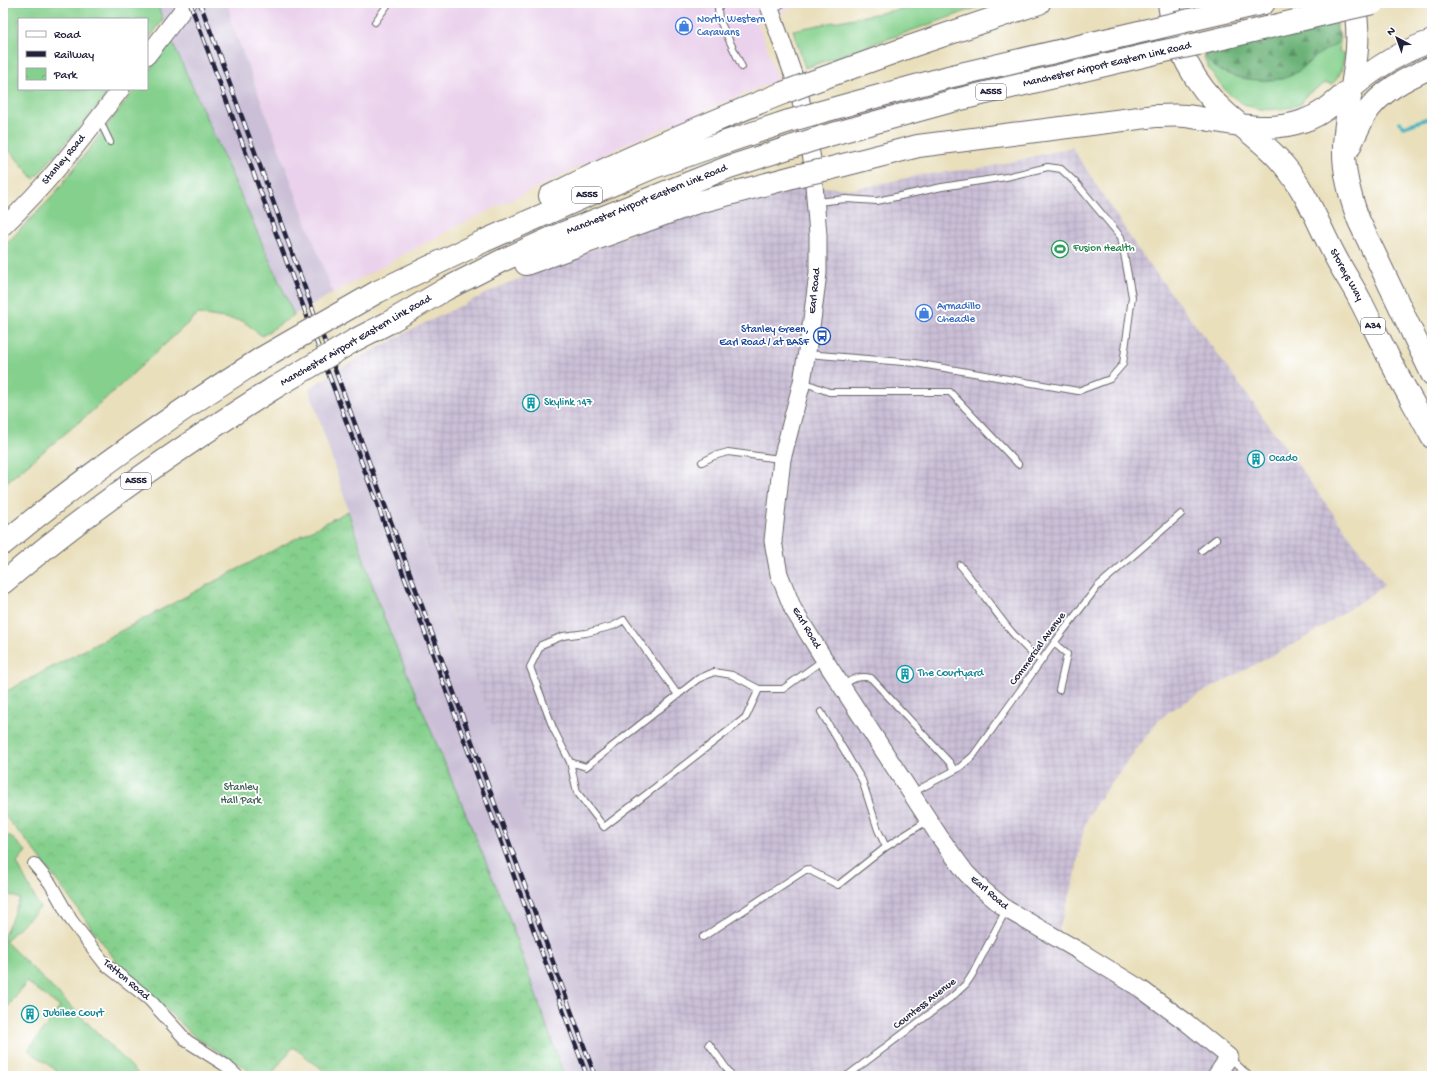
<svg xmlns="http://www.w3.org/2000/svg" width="1435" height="1079" font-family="'Gochi Hand',sans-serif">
	<defs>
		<pattern id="industrial-grid" width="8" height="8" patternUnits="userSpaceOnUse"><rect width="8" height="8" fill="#cabfd6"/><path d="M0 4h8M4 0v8" fill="none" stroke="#ada4b9"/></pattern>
		<pattern id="forest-firs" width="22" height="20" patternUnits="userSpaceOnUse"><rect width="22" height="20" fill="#6cb278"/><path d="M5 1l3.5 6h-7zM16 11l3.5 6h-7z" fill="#589064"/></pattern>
		<pattern id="park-crowns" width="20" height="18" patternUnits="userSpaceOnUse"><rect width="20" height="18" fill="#85d08d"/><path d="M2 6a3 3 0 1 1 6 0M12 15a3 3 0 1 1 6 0" fill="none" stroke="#73b27b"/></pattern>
	</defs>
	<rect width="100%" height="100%" fill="#fff"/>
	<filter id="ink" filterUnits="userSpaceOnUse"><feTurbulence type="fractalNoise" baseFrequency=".025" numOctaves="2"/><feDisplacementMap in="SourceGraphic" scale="8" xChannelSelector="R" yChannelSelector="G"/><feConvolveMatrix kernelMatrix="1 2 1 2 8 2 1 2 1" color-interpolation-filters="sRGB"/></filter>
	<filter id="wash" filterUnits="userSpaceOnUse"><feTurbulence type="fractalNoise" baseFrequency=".012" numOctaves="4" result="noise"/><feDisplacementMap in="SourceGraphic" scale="16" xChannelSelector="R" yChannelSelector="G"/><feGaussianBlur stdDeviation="0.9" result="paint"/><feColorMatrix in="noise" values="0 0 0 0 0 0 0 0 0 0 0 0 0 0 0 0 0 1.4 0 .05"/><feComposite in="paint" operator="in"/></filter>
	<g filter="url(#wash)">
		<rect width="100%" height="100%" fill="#e9dfbb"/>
		<path fill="#ead1ec" d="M228,3H802L758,23L766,44L777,80L626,144L455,227L333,293L231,21Z"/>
		<path fill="url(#industrial-grid)" d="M1072,147L1137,248L1224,363L1385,585L1309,636L1203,692L1171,710L1157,722L1100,798L1090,813L1084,827L1073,886L1053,947L1081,952L1249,1076H615L566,950L462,641L357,359L417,327L508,283L641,230L801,186L854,189L921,175L989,167Z"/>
		<path fill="#cabfd6" d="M157,3H228L231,21L333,293L294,315L172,41Z
			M357,359L573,942L566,950L615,1076H564L508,915L457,796L378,602L309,388Z"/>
		<path fill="#85d08d" stroke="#547964" d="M3,3H157L163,20L147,41V19H19V89H111L97,107L34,179L3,143Z
			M931,3H990L805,68L793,30Z
			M1339,32L1340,40L1339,53H1345C1343,64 1341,77 1332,84L1326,83L1306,95L1301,104C1267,115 1240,111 1218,81C1211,72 1206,64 1203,54Z
			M172,41L294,315L262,336L243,321L198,314L91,412L3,485V247L53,196L135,89H147V73Z
			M9,835L26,851L17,863L40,908L5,941L141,1076H53L57,1071L28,1050L60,1007L27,982L3,1013V938L20,899L3,892V842Z"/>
		<path fill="url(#forest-firs)" stroke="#476a5a" d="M1335,21L1340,40C1334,47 1330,47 1322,52C1311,59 1303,70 1290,76C1271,84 1239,80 1221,71C1213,67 1208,60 1203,54Z"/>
		<path fill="url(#park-crowns)" stroke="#547964" d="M348,511L378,602L389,630L508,915L564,1076H331L293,1047L270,1076H253L248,1070L195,1037L116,961L31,846L3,814V693Z"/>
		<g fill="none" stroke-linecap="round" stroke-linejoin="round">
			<path stroke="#46b4c2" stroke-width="4" d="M1400,122L1403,127L1432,117"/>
		</g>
	</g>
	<g filter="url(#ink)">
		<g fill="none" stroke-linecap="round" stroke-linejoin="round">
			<g stroke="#686468" stroke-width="8">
				<path id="lane" d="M721,3L718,9L719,19L742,67
					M773,10L783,3
					M375,22L389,3
					M99,119L110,142
					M807,354L915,363L1078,391L1110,379L1123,364L1132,297L1121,237L1077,184L1061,169L1048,167L1006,177L942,187L877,201L846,199L816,202
					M803,382L829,392H950L1018,464
					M702,462L714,456L728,452L780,459
					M1202,550L1216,539
					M960,565C987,597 1008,635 1041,661
					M1054,643L1067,654L1059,690
					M843,685C853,679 859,675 871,678L950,763L954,770
					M678,695L624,620L613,626L586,633L563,636L541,645L530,667L553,728L570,762L586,767L698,679L714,672L732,675L759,689H783L823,660
					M821,712L862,780L878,830L886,847
					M570,762L577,792L604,827L746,717L759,689
					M912,793L959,768L973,756L1054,643L1098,586L1181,514
					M703,937L807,869L838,885L886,847L927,821
					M709,1044L732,1076
					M1230,1058L1249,1076
					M847,1076L953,996L966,984L972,975L1006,910"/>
			</g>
			<g stroke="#686468" stroke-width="14">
				<path id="street" d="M34,864L50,883L71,920L105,964L149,999L187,1041L225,1065L237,1076"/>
			</g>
			<g stroke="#686468" stroke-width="19">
				<path id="secondary" d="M768,3L799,91L812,159L818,235V273L812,320L802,382L782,459L773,541L779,574L793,609L824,659L939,836L966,873L982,889L1006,909L1081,952L1141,989L1186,1022L1229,1057L1216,1076
					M147,56L188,3
					M3,227C47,185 84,137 121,89"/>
			</g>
			<g stroke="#686468" stroke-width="24">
				<path id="highway" d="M1169,3C1173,45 1195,86 1226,113C1245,130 1267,144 1283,164C1307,192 1319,226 1336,258C1344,273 1353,286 1360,300C1369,317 1377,335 1386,352C1400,381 1417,409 1432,437
					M1354,3C1365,54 1346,96 1344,146C1343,172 1350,197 1359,221L1432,374
					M1190,20L1264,3
					M1198,44L1337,11
					M809,83L909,47L1039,3
					M817,113L948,77L1152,29
					M822,137L952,101L1160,52
					M1349,148C1354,137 1359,126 1365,115C1380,91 1407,78 1432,67
					M828,169L918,146L1155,116C1165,116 1175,115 1186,116C1225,121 1264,135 1303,121C1324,114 1337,100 1353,87C1376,67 1403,51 1432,41
					M550,196C626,158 704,125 783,93
					M526,264L692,204L800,175
					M377,292L484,241L602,189L654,167L711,147L789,121
					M388,323L446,289L501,261L556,236L729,167L794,146
					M3,544C85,476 172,415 262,358
					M3,583C87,511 181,447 274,388"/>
			</g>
			<use href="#lane" stroke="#fff" stroke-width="6"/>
			<use href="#street" stroke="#fff" stroke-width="12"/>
			<use href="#secondary" stroke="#fff" stroke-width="17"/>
			<use href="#highway" stroke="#fff" stroke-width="22"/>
			<g stroke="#22223b" stroke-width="4.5">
				<path id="rail" d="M190,3L417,611L587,1076
					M200,3L595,1076"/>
			</g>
			<use href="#rail" stroke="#fff" stroke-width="3" stroke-dasharray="9" stroke-linecap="butt"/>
			<g stroke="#686468" stroke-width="24" stroke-linecap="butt">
				<path id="highway-bridge" d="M1337,11L1373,3
					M1152,29L1190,20
					M1160,52L1198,44
					M783,93L809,83
					M789,121L817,113
					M794,146L822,137
					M800,175L828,169
					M262,358L377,292
					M274,388L355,340L388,323"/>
			</g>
			<use href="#highway-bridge" stroke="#fff" stroke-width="22"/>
		</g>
	</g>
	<defs>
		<g id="shop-ring" transform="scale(0.9)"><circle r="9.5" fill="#fff" stroke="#3f7fe0" stroke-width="1.5"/><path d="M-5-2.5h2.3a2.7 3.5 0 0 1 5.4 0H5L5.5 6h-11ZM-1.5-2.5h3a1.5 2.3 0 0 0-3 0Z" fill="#3f7fe0"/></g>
		<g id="stadium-ring" transform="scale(0.9)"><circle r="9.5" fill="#fff" stroke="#2e9e5b" stroke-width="1.5"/><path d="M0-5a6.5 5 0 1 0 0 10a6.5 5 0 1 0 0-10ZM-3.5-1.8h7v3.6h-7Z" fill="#2e9e5b"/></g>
		<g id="bus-ring" transform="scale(0.9)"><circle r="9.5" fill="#fff" stroke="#1a4fb4" stroke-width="1.5"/><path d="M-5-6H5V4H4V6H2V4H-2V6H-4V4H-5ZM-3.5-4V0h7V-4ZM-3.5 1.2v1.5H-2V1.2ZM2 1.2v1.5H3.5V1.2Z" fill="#1a4fb4"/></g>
		<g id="building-ring" transform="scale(0.9)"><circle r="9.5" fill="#fff" stroke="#0f9aa8" stroke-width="1.5"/><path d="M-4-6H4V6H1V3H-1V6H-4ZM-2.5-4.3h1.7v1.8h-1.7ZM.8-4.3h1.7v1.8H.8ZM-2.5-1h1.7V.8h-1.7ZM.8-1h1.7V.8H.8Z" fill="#0f9aa8"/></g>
	</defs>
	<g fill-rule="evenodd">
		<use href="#shop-ring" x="684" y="26"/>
		<use href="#stadium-ring" x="1060" y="249"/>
		<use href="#shop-ring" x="924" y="313"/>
		<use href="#bus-ring" x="822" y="336"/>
		<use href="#building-ring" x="531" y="403"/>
		<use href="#building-ring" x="1256" y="459"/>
		<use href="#building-ring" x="905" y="674"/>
		<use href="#building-ring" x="30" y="1014"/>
	</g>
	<g text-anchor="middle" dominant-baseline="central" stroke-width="3.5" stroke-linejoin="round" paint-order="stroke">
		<g fill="#fff" stroke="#646476" stroke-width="1">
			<rect x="976" y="84" width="30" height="16" rx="3"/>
			<rect x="572" y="187" width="30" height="16" rx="3"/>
			<rect x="1361" y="318" width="24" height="16" rx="3"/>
			<rect x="121" y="473" width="30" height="16" rx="3"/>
		</g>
		<g font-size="10" font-weight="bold" fill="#22223b">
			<text x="991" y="92">A555</text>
			<text x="587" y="195">A555</text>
			<text x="1373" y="326">A34</text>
			<text x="136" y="481">A555</text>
		</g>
		<g font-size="11" fill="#366cbe" stroke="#fff" text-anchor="start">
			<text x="697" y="20">North Western<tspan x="697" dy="13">Caravans</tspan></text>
			<text x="937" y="307">Armadillo<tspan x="937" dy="13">Cheadle</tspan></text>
		</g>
		<g font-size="11" fill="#22223b" stroke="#fff">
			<text transform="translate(1107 65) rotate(-13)">Manchester Airport Eastern Link Road</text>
			<text transform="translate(64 160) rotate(-50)">Stanley Road</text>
			<text transform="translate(647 200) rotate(-22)">Manchester Airport Eastern Link Road</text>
			<text transform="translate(1346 275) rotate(61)">Storeys Way</text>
			<text transform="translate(815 291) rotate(-84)">Earl Road</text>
			<text transform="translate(356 341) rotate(-30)">Manchester Airport Eastern Link Road</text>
			<text transform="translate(806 628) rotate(59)">Earl Road</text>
			<text transform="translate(1038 649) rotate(-54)">Commercial Avenue</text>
			<text transform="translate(989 893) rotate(41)">Earl Road</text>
			<text transform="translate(126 980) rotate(40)">Tatton Road</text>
			<text transform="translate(925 1004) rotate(-38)">Countess Avenue</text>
		</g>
		<g font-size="11" fill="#27864d" stroke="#fff" text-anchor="start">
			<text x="1073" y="249">Fusion Health</text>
		</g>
		<g font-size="11" fill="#164399" stroke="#fff" text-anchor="end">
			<text x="809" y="330">Stanley Green,<tspan x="809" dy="13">Earl Road / at BASF</tspan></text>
		</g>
		<g font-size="11" fill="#0d838f" stroke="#fff" text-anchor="start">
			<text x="544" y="403">Skylink 147</text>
			<text x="1269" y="459">Ocado</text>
			<text x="918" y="674">The Courtyard</text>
			<text x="43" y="1014">Jubilee Court</text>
		</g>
		<g font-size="11" fill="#455f58" stroke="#fff">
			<text x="241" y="788">Stanley<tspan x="241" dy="13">Hall Park</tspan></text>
		</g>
	</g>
	<rect width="1435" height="1079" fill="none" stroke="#fff" stroke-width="16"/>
	<rect x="18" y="18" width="130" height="72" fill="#ffffff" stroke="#a7a7b1"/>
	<rect x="26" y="31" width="20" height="6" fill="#ffffff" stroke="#a7a7b1"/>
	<text x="54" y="38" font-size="12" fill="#22223b">Road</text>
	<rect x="26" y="51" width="20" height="6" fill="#22223b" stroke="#a7a7b1"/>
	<text x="54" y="58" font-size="12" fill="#22223b">Railway</text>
	<rect x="26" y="68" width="20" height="12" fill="url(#park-crowns)" stroke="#a7a7b1"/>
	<text x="54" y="78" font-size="12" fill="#22223b">Park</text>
	<g transform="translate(1397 38) rotate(319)" stroke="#ffffff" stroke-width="3" paint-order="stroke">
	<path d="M0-3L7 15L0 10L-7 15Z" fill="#22223b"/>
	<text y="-6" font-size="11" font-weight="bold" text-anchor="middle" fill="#22223b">N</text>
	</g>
</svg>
